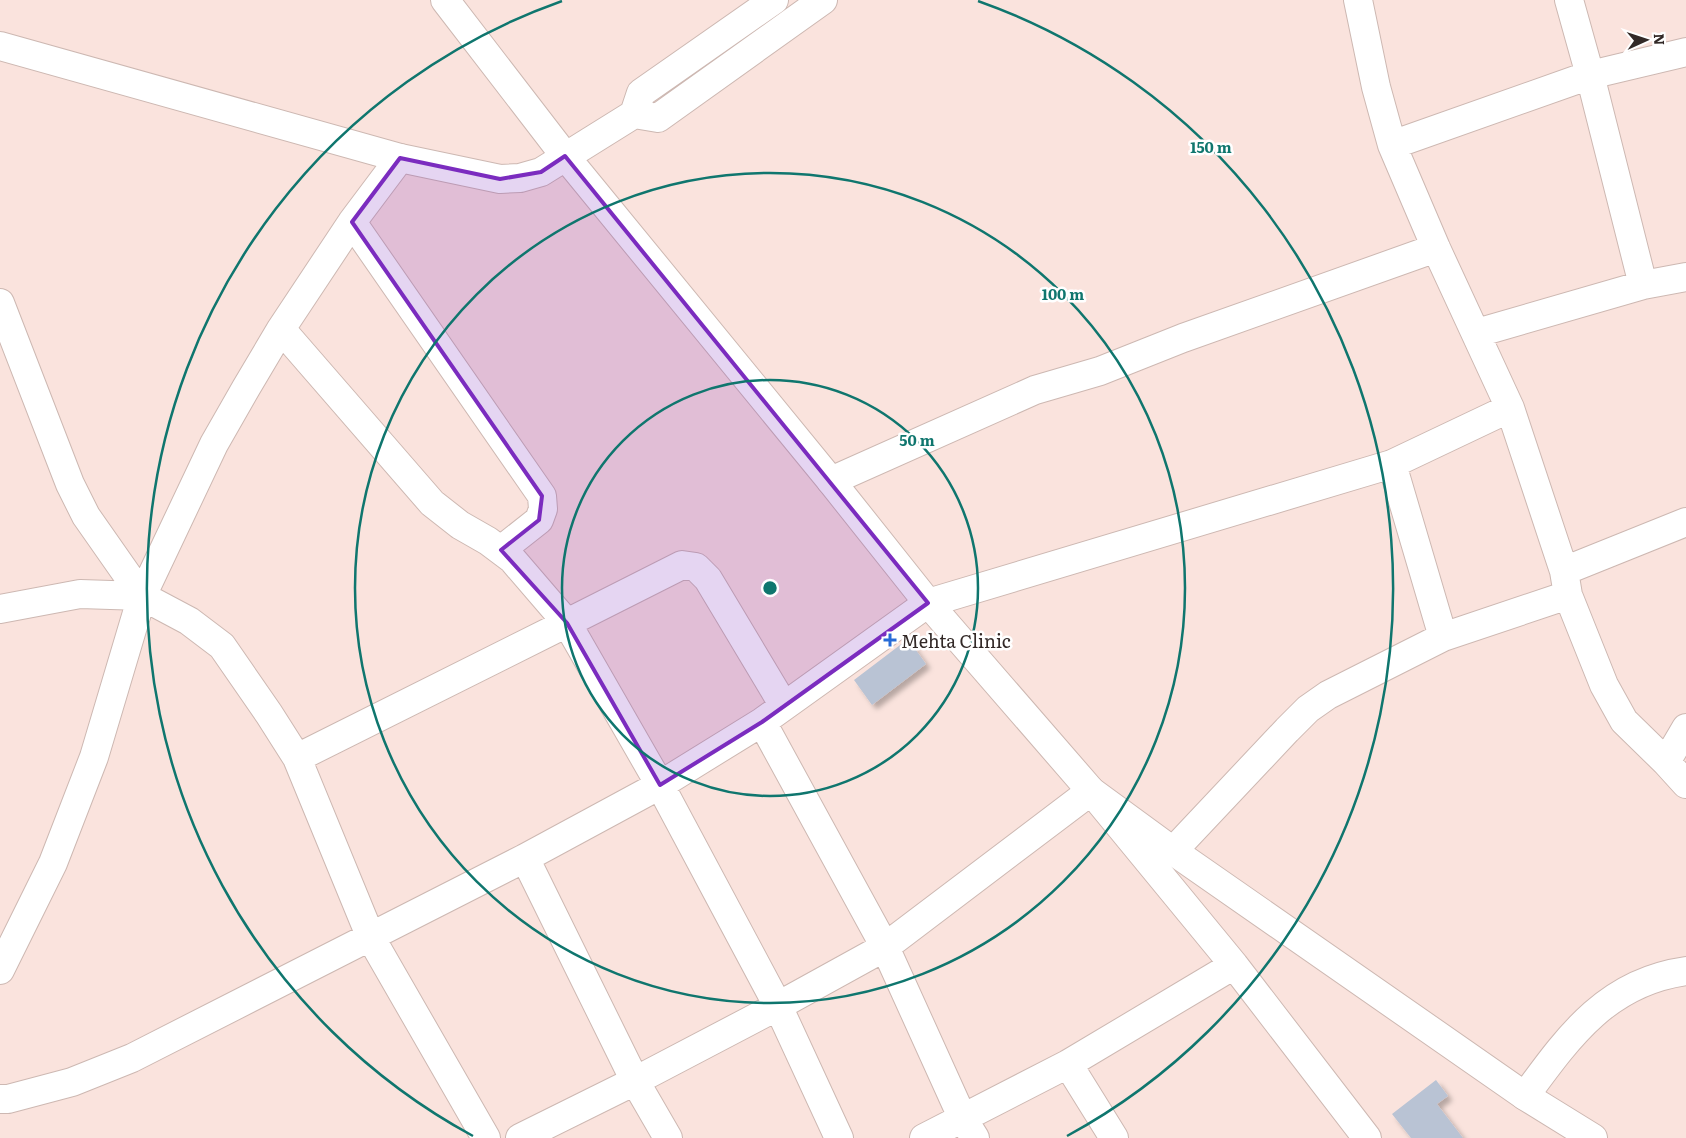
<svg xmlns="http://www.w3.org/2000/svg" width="1686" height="1138" font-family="Literata,serif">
	<defs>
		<filter id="shadow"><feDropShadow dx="4.5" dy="4.5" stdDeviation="2.5" flood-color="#0004"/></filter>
	</defs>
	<rect width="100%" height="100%" fill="#fae3dd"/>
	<path fill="#b9c3d4" filter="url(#shadow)" d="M908,639L926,664L872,705L854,680Z
		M1436,1080L1448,1096L1437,1104L1463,1138H1411L1392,1114Z"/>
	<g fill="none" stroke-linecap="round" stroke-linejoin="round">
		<g stroke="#cdb8b2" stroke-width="30">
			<path id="street" d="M1358,0L1376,87L1392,145
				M1569,0L1590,75L1392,145L1436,248L1510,408L1564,571L1568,595L1604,685L1624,721L1666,762L1686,728
				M1686,52L1590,75L1643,285L1686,277
				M352,222L542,496L543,509L539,520L501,550
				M0,303L70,484L86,516L142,596L189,621L222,646L269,714L297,758L371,938L486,1138
				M281,329L432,503L460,525L488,541L512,559L567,623L682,565L696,567L708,579L784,706
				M1477,333L1643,285
				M1392,464L1443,637
				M831,481L1035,390L1100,371L1183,338L1436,248
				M1564,571L1686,522
				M0,609L80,594L142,596L214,444L246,388L281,329L352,222L400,158
				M762,722L885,947L962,1117L975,1138
				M297,758L567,623L660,785L778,1006L885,947L1091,791L1234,965L1367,1138
				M1666,762L1686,784
				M1173,851L1287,730L1308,709L1328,695L1443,637L1568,595
				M0,970L53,863L94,757L142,596
				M1068,1064L1114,1138
				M1525,1096C1569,1036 1607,982 1686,971
				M0,1099H8L72,1082L132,1058L525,858
				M520,1138L635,1081L778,1006L839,1138
				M668,1138L635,1081L525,858L660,785L762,722L928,603L1392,464L1510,408
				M924,1138L1068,1064L1234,965"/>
		</g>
		<g stroke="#cdb8b2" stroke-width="30">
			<path id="secondary" d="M445,0L565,156L831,481L928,603L1091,791L1173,851L1525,1096L1593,1138
				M0,46L400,158L500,179L520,178L541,172L634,114L658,118L823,0
				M634,114L641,93L774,0"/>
		</g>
		<use href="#street" stroke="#fff" stroke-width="28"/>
		<use href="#secondary" stroke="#fff" stroke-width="28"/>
	</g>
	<path fill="#7b2cbf" fill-opacity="0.2" stroke="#7b2cbf" stroke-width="4" stroke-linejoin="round" d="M565,156L928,603L762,722L660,785L567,623L501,550L539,520L542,496L352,222L400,158L500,179L541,172Z"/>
	<g fill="none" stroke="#0f766e" stroke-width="2.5">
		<circle cx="770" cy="588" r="208"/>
		<circle cx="770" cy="588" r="415"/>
		<path d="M473 1136A623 623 0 0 1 562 1M978 1A623 623 0 0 1 1067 1136"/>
	</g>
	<path fill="#276bd7" stroke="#fff" stroke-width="2" d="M887.5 632.5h5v5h5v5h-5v5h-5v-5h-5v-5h5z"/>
	<g text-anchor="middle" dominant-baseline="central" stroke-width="5" stroke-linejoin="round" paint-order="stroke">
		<g font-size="18" fill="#322927" stroke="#fff" text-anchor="start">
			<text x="901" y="640">Mehta Clinic</text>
		</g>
	</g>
	<circle cx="770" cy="588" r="8" fill="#0f766e" stroke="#fff" stroke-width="2.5"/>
	<g font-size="15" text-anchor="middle" font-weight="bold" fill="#0f766e" stroke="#fff" stroke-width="5" stroke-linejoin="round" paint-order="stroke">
		<text x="1211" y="153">150 m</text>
		<text x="1063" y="300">100 m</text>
		<text x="917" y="446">50 m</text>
	</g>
	<g transform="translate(1646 40) rotate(87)" stroke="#ffffff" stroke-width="4" paint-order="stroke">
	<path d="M0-4L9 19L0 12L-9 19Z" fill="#322927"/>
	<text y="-8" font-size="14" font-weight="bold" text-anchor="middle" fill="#322927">N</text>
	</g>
</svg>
